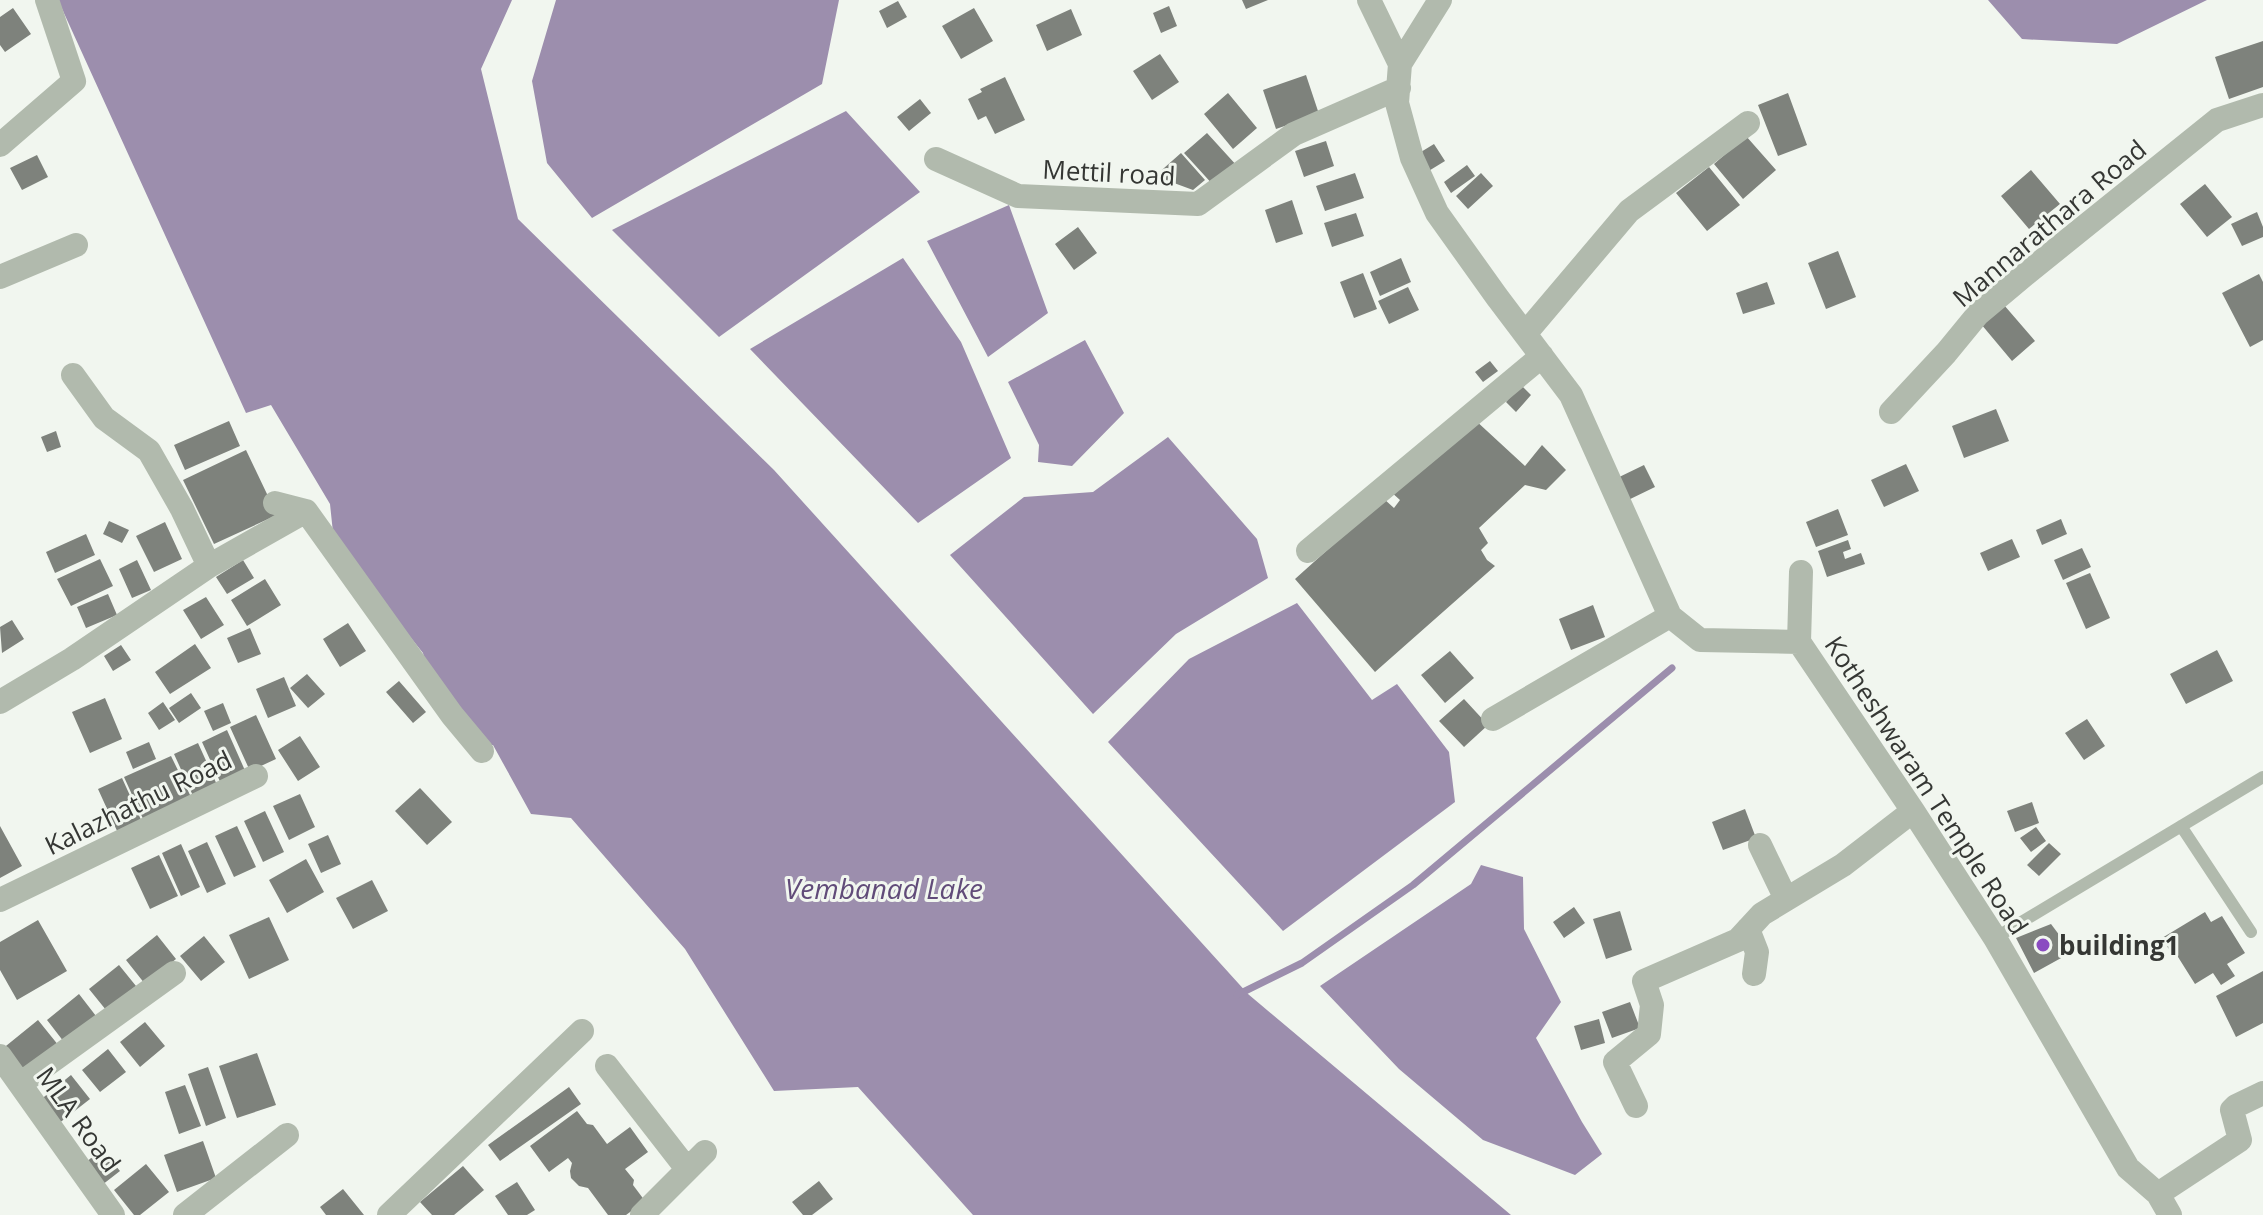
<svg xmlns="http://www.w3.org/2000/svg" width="2263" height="1215" font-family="'Open Sans',sans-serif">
	<rect width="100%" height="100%" fill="#f1f6ef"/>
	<path fill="#9c8ead" d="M58,0H512L481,69L518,219L774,470L1248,994L1511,1215H973L858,1087L774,1091L685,949L571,818L531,814L493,745L463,744L432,693L423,653L334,542L330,504L271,405L246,413Z
		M556,0H839L822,84L592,218L547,163L532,81Z
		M1988,0H2207L2117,44L2022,39Z
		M846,111L920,192L719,337L612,230Z
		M1009,205L1048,313L988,357L927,241Z
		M903,258L961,342L1011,458L918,523L750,349Z
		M1085,340L1124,413L1072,466L1038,462L1039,445L1008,382Z
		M1168,437L1257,539L1268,578L1176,634L1093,714L950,555L1024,497L1093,492Z
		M1297,603L1372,700L1397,684L1449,752L1455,802L1283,931L1108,742L1189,659Z
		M1481,865L1523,877L1524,929L1561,1002L1536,1038L1582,1122L1602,1154L1575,1175L1483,1140L1399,1069L1320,986L1471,884Z"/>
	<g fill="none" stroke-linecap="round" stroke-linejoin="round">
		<path stroke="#9c8ead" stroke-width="7" d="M1237,995L1302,963L1413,885L1672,668"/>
	</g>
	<path fill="#7e827c" d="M1242,0H1268L1246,9Z
		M898,1L907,17L887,28L879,11Z
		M1169,6L1177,26L1161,33L1153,13Z
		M13,8L31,34L5,52L0,45V17Z
		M974,8L993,41L961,59L942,26Z
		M1071,9L1082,35L1047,51L1036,25Z
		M2263,41V87L2229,99L2215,57Z
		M1160,54L1179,82L1152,100L1133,71Z
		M1306,75L1319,114L1276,129L1263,90Z
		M1005,77L1025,120L995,134L986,116L978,120L968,99L982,92L980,89Z
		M1228,93L1257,128L1233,149L1204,114Z
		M1788,93L1807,145L1778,156L1758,105Z
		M920,99L931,113L909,131L897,117Z
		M1207,133L1238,167L1215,187L1184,153Z
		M1746,136L1776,170L1743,199L1714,164Z
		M1326,141L1334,166L1304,177L1295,151Z
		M1434,144L1445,161L1427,172L1416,155Z
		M1181,153L1205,180L1193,190L1155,176Z
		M37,155L48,177L22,190L10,168Z
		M1467,165L1475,176L1451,193L1444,182Z
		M1709,167L1740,205L1707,231L1676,193Z
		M2031,170L2060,204L2029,229L2001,196Z
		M1355,173L1364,198L1325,211L1316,186Z
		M1481,173L1493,186L1468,209L1456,196Z
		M2205,184L2232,217L2207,237L2180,204Z
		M1292,200L1303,234L1276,243L1265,210Z
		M2257,212L2263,227V237L2242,246L2231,224Z
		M1356,213L1364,236L1332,247L1324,223Z
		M1078,227L1097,253L1074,270L1055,244Z
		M1838,251L1856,297L1826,309L1808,263Z
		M1401,258L1411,282L1380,296L1370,272Z
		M1363,273L1377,309L1354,318L1340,282Z
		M2259,274L2263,282V340L2250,347L2222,293Z
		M1767,282L1775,304L1743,314L1736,293Z
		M1408,287L1419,310L1389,324L1378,301Z
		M2004,305L2035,341L2012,361L1981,324Z
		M1490,361L1498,371L1483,382L1475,372Z
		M1521,385L1531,395L1516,412L1506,402Z
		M1996,409L2009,441L1964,458L1952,426Z
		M1474,419L1525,466L1542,445L1566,470L1546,490L1525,485L1479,528L1488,543L1481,550L1487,560L1495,566L1375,672L1295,579L1384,499L1394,508L1400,500L1390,491Z
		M229,421L240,446L185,470L174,445Z
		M56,431L61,447L47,452L41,437Z
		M246,450L277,515L214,544L183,480Z
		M1906,464L1919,491L1884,507L1871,480Z
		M1644,465L1655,487L1622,503L1611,481Z
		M1838,509L1848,535L1816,547L1806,522Z
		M2061,519L2067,534L2042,545L2036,530Z
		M109,521L129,530L122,543L103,534Z
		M165,522L182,559L154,572L136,536Z
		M86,534L95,555L55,573L46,552Z
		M2012,539L2020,557L1988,571L1980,553Z
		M1848,540L1851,549L1843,552L1845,559L1861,553L1865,564L1827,577L1818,551Z
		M2082,548L2091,567L2063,580L2054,560Z
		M100,559L113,586L71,606L57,579Z
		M137,560L151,590L132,598L119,569Z
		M243,560L254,578L227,594L216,577Z
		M2090,573L2110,618L2086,629L2066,583Z
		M265,579L281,605L247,626L231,600Z
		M108,594L117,615L86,628L77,607Z
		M206,597L224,625L201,639L183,610Z
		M1593,605L1605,637L1571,650L1559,619Z
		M12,620L24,639L2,653L0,627Z
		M348,623L366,651L340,667L323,639Z
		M250,628L261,654L238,663L227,638Z
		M195,644L211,668L170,694L155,672Z
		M121,645L131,660L113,671L104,656Z
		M2217,650L2233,681L2186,704L2170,674Z
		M1450,651L1474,678L1445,703L1421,675Z
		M307,674L325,694L308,708L290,688Z
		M284,677L296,706L268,718L256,689Z
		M399,681L426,712L413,723L386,692Z
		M191,693L201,708L179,723L169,708Z
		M105,698L122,739L90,753L72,712Z
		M1464,699L1488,725L1464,747L1439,721Z
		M163,702L175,720L159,730L148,713Z
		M223,703L231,723L213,731L204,711Z
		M256,715L276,759L250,771L230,727Z
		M2087,719L2105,746L2084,760L2065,733Z
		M227,730L247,775L222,786L202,742Z
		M300,736L320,767L298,781L278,750Z
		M149,742L156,759L133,769L126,752Z
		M198,743L218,787L194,798L174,754Z
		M171,756L192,799L144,821L124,777Z
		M122,778L142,822L118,833L98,789Z
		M420,788L452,822L427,845L395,811Z
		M300,794L315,827L289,840L273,806Z
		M2032,802L2039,823L2015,832L2007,811Z
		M1745,809L1756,838L1723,850L1712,822Z
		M265,811L284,852L263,862L244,821Z
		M0,826L22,866L0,878Z
		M237,826L256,867L234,877L215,836Z
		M2036,827L2046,841L2031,852L2020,838Z
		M328,835L341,864L321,873L308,844Z
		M207,842L226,884L207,893L188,851Z
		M2049,843L2061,854L2039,876L2027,865Z
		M181,844L200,887L181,896L162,853Z
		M159,855L178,896L150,909L131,868Z
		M306,859L324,892L287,913L269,880Z
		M372,880L388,911L353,929L336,898Z
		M1574,907L1585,923L1564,938L1553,922Z
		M1620,911L1632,950L1606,959L1593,919Z
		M2205,912L2211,922L2222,916L2245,953L2227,964L2235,976L2221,985L2213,973L2195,984L2173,949L2170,951L2162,938Z
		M269,917L289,960L249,979L229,935Z
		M38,920L67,971L17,1000L0,970V942Z
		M2051,924L2072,952L2034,973L2016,938Z
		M157,935L176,959L145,984L126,960Z
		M204,936L225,962L201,981L180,956Z
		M119,965L136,986L106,1010L89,989Z
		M2263,971V1023L2236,1037L2216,996Z
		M79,994L96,1016L64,1042L47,1020Z
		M1630,1002L1640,1028L1612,1038L1602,1012Z
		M1599,1019L1605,1043L1581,1050L1574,1026Z
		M38,1020L59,1046L22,1076L1,1050Z
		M145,1022L165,1046L140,1067L120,1042Z
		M108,1049L126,1072L100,1092L82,1070Z
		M257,1053L276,1105L237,1118L219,1066Z
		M208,1067L226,1118L206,1126L188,1074Z
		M71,1075L90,1099L58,1124L39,1101Z
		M185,1085L201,1126L179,1134L165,1092Z
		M569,1087L581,1104L500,1161L488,1145Z
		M577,1111L587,1124L593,1125L607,1144L630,1127L648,1152L625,1169L634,1180L633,1185L645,1201L626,1215H608L588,1188L579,1186L571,1178L570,1171L572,1163L568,1158L549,1172L530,1146Z
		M203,1141L216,1178L177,1192L164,1155Z
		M102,1149L120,1171L102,1185L85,1163Z
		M146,1164L169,1192L140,1215H134L114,1190Z
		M463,1166L484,1190L454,1215H432L420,1202Z
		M819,1181L833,1199L812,1215H803L792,1202Z
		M517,1182L535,1210L527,1215H508L495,1196Z
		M343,1189L364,1215H326L320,1207Z"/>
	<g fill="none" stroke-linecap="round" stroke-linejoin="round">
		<path stroke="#b1baad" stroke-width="12" d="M2181,826L2251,932
			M1995,938L2263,777"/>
		<path stroke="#b1baad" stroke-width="24" d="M1369,0L1400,64L1397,103L1412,158L1437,213L1497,297L1571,395L1670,616L1700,640L1799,642L1913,811L1995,938L2128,1168L2158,1194L2170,1215
			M1400,64L1440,0
			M0,145L74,81L47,0
			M936,159L1018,196L1198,204L1294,134L1399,88
			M0,277L76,245
			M1525,334L1629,211L1748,123
			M73,375L104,418L149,451L182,509L209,566
			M1891,412L1946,353L1978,314L2027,273L2217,120L2263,105
			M275,503L306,511
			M306,511L452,715L482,751
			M1308,551L1542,356
			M1799,642L1801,572
			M0,702L72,659L209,566L306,511
			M1493,719L1670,616
			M1760,845L1786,899
			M0,900L256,776
			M1748,929L1757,952L1754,974
			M0,1056L113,1215
			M607,1066L687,1169
			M20,1084L174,973
			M1636,1106L1615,1062L1649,1034L1652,1005L1644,981L1738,940L1762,914L1843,865L1913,811
			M2158,1194L2240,1140L2232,1110L2236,1106L2263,1093
			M185,1215L287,1135
			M389,1215L582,1031
			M642,1215L705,1152"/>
	</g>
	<circle fill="#8a4bc1" stroke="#f1f6ef" stroke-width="3" cx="2043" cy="945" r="8"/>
	<g text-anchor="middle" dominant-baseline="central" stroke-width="6" stroke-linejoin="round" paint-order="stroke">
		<g font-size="26" fill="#353734" stroke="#f1f6ef">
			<text transform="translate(1109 172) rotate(3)">Mettil road</text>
			<text transform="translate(2049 223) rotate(-40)">Mannarathara Road</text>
			<text transform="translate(1927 785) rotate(57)">Kotheshwaram Temple Road</text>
			<text transform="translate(138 802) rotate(-26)">Kalazhathu Road</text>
			<text transform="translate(79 1119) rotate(54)">MLA Road</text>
		</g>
		<g font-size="26" font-weight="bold" fill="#353734" stroke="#f1f6ef" text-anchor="start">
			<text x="2059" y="945">building1</text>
		</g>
		<g font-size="28" font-style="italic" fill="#614b79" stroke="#f1f6ef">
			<text x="884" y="888">Vembanad Lake</text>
		</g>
	</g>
</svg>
